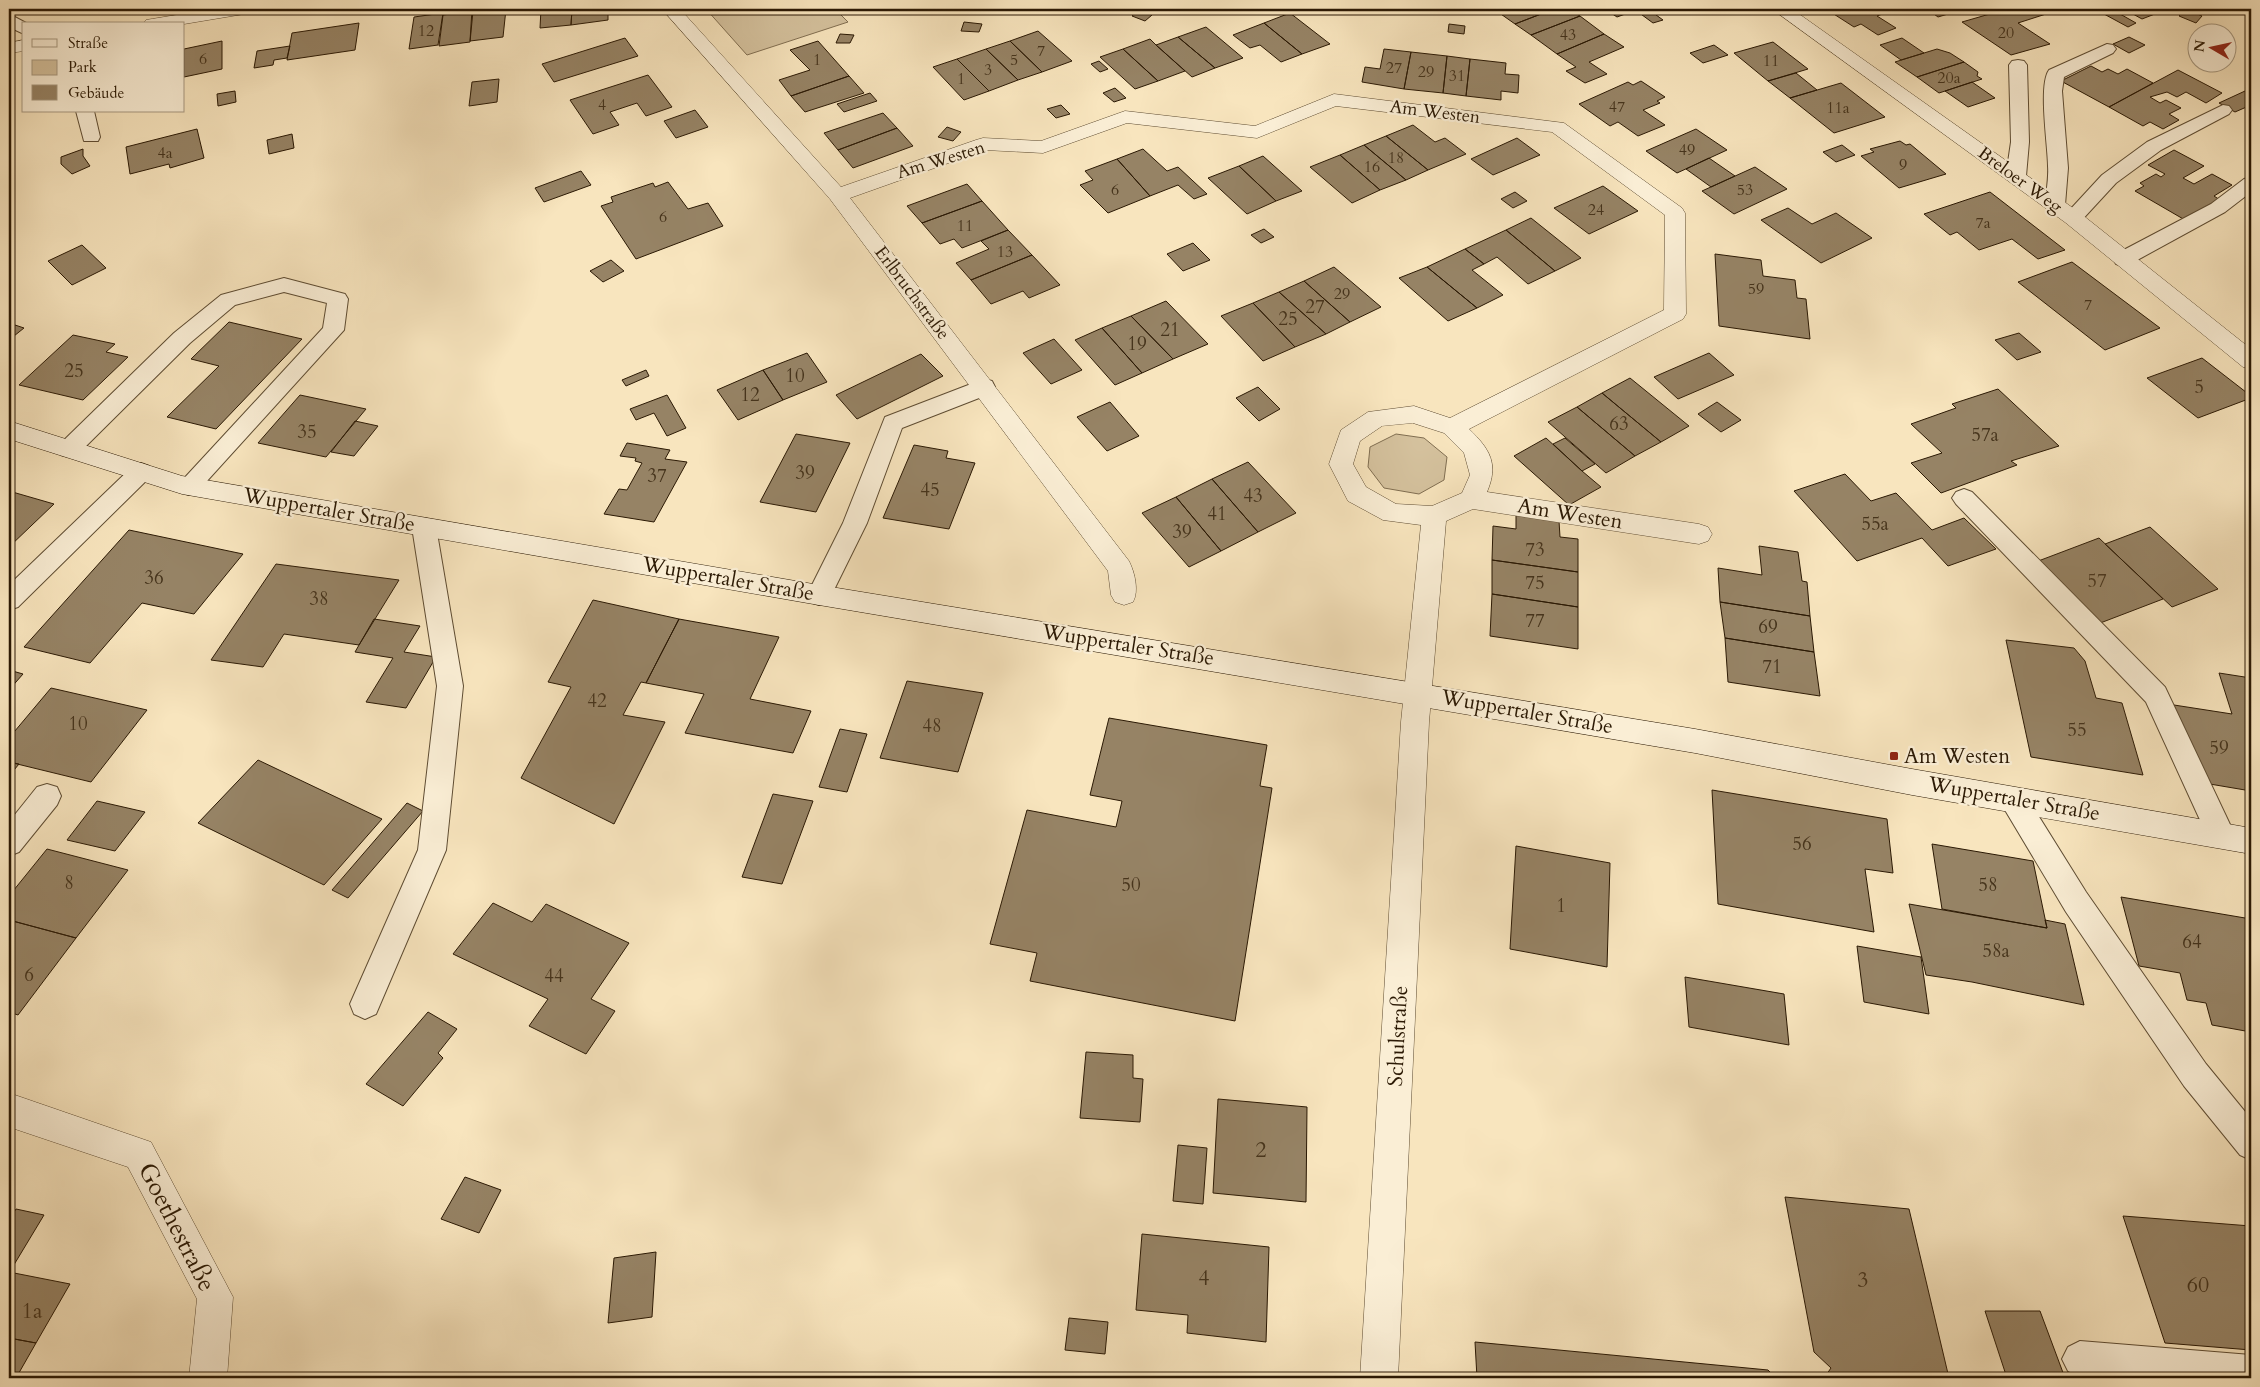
<svg xmlns="http://www.w3.org/2000/svg" width="2260" height="1387" font-family="Cardo,serif">
	<rect width="100%" height="100%" fill="#f8e5be"/>
	<filter id="stains"><feTurbulence type="fractalNoise" baseFrequency=".004" numOctaves="4"/><feColorMatrix values="0 0 0 0 .2 0 0 0 0 .09 0 0 0 0 .02 0 0 0 .5 -.17"/></filter>
	<radialGradient id="worn" r=".72"><stop offset=".6" stop-color="#630" stop-opacity="0"/><stop offset="1" stop-color="#630" stop-opacity=".3"/></radialGradient>
	<path fill="#d5c29e" stroke="#806e51" d="M706,9H835L848,22L747,55Z
		M1396,434L1424,438L1447,457L1444,480L1419,494L1384,488L1368,467L1370,447Z"/>
	<path fill="#968365" stroke="#2b1904" d="M506,9L503,37L470,41L472,10Z
		M541,9H572L571,25L540,28Z
		M572,9H608V20L571,25Z
		M1507,9H1554L1515,24L1498,12Z
		M1554,9H1568L1580,16L1531,35L1515,24Z
		M1614,9H1622L1628,13L1617,17L1608,11Z
		M1634,9H1648L1663,20L1653,23Z
		M1826,9H1896L1877,16L1896,28L1878,35L1861,24L1854,27Z
		M1927,9H1954L1958,11L1938,17Z
		M2007,9H2038L2046,14L2018,23L2050,44L2011,55L1962,22Z
		M2124,9H2153L2160,12L2142,19Z
		M2186,9L2202,16L2196,23L2179,16Z
		M1139,10L1152,15L1145,21L1132,16Z
		M2113,10L2136,23L2128,27L2104,14Z
		M473,11L470,42L439,46L443,15Z
		M443,13L438,45L409,49L414,17Z
		M1290,13L1330,44L1302,54L1264,23Z
		M1580,16L1604,34L1557,54L1531,35Z
		M964,22L982,24L979,32L961,31Z
		M359,23L355,50L287,60L292,33Z
		M1264,23L1302,54L1281,62L1260,45L1250,48L1233,35Z
		M1449,24L1465,26L1464,34L1448,32Z
		M1206,27L1243,58L1215,68L1178,37Z
		M1038,31L1072,61L1042,72L1010,41Z
		M840,34L854,35L850,43H836Z
		M1604,34L1624,47L1589,62L1607,74L1585,83L1566,71L1576,67L1557,54Z
		M1178,37L1215,68L1192,77L1156,45Z
		M2129,37L2145,45L2129,53L2113,44Z
		M625,38L638,56L554,82L542,64Z
		M1902,38L1924,53L1901,60L1880,45Z
		M1150,39L1156,45L1185,71L1158,81L1123,49Z
		M222,41V69L184,77V49Z
		M818,41L849,76L791,96L779,80L810,70L790,50Z
		M1010,41L1042,72L1018,80L986,49Z
		M1773,42L1808,69L1768,81L1734,53Z
		M1714,45L1728,55L1703,63L1690,53Z
		M290,46L287,58L274,60L273,65L254,68L257,51Z
		M986,49L1018,80L989,91L957,59Z
		M1123,49L1158,81L1135,89L1100,57Z
		M1384,49L1411,52L1404,89L1362,82L1365,67L1380,69Z
		M1937,49L1950,53L1964,62L1917,77L1895,62Z
		M1411,52L1447,56L1443,93L1404,89Z
		M1447,56L1470,59L1466,96L1443,93Z
		M957,59L989,91L964,100L933,67Z
		M1470,59L1506,63L1505,74L1519,75L1518,93L1501,91V100L1466,96Z
		M1099,61L1108,69L1100,72L1091,64Z
		M1964,62L1978,72L1977,76L1982,79L1939,93L1917,77Z
		M2091,66L2102,72L2108,69L2118,74L2127,69L2153,83L2109,107L2061,81Z
		M2178,70L2222,93L2206,103L2186,92L2177,97L2167,92L2150,97L2160,103L2166,100L2181,108L2169,114L2179,120L2163,129L2150,122L2143,126L2109,107Z
		M1796,73L1817,90L1790,98L1768,81Z
		M648,75L672,107L646,116L637,103L610,112L619,125L593,134L570,100Z
		M849,76L864,93L805,112L791,96Z
		M499,79L497,102L469,106L472,82Z
		M1641,81L1665,97L1657,101L1660,103L1643,110L1665,125L1638,136L1618,122L1610,126L1579,104L1628,82L1633,85Z
		M1972,82L1995,98L1968,107L1945,91Z
		M1841,83L1885,117L1834,133L1790,98Z
		M1115,88L1126,98L1114,102L1103,93Z
		M235,91L236,102L218,106L217,94Z
		M2245,91L2251,94V105L2235,112L2219,103Z
		M870,93L877,101L844,112L837,104Z
		M1061,105L1070,114L1056,118L1047,109Z
		M695,110L708,127L676,138L664,121Z
		M883,113L897,128L838,150L824,133Z
		M1413,125L1435,142L1445,138L1466,154L1428,170L1386,136Z
		M947,127L961,132L953,141L938,137Z
		M897,128L913,146L853,168L838,150Z
		M197,129L204,158L170,168L169,164L130,174L126,147Z
		M1696,129L1727,150L1677,173L1646,151Z
		M292,134L294,148L269,154L267,140Z
		M1386,136L1428,170L1406,180L1364,145Z
		M1517,138L1540,155L1493,175L1471,159Z
		M1900,141L1906,145L1910,144L1946,174L1899,188L1861,156L1874,152L1870,149Z
		M1364,145L1406,180L1380,190L1340,155Z
		M1842,145L1855,155L1836,162L1823,152Z
		M83,149V156L90,166L72,174L61,164V157Z
		M1143,149L1167,171L1178,167L1207,194L1194,199L1178,185L1150,196L1117,159Z
		M2174,150L2204,166L2183,178L2194,184L2212,174L2232,185L2214,196L2220,200L2185,220L2135,191L2144,186L2140,183L2156,174L2161,177L2165,174L2148,165Z
		M1340,155L1380,190L1352,203L1310,167Z
		M1263,156L1302,191L1276,201L1239,166Z
		M1709,158L1735,176L1711,187L1686,169Z
		M1117,159L1150,196L1108,213L1080,185L1093,180L1085,171Z
		M1239,166L1276,201L1247,214L1208,178Z
		M1755,167L1787,189L1734,214L1702,191Z
		M581,171L591,185L544,202L535,188Z
		M668,182L688,209L708,203L723,226L636,259L601,206L613,202L611,197L653,183L655,187Z
		M967,184L982,201L922,223L907,206Z
		M1603,186L1638,211L1589,234L1554,208Z
		M1515,192L1527,201L1513,208L1501,199Z
		M1990,192L2065,250L2038,259L2012,239L1979,250L1957,232L1950,235L1924,214Z
		M982,201L1008,230L962,248L954,239L940,244L922,223Z
		M1788,208L1812,224L1836,213L1872,238L1821,263L1761,220Z
		M1531,218L1581,258L1555,271L1506,230Z
		M1264,229L1274,237L1261,243L1251,235Z
		M1008,230L1032,255L971,280L956,263L989,249L981,241Z
		M1506,230L1555,271L1528,284L1497,257L1484,264L1465,249Z
		M1193,243L1210,260L1183,271L1167,254Z
		M82,245L106,268L72,285L48,261Z
		M1465,249L1484,264L1472,270L1503,295L1477,308L1427,267Z
		M1715,254L1761,260L1763,276L1795,280L1797,298L1806,299L1810,339L1719,326Z
		M1032,255L1060,285L1029,298L1023,291L991,304L971,280Z
		M611,260L624,271L603,282L590,271Z
		M2072,262L2160,328L2105,350L2018,282Z
		M1334,267L1381,307L1350,322L1304,281Z
		M1427,267L1477,308L1448,321L1399,278Z
		M1304,281L1350,322L1326,334L1279,292Z
		M1279,292L1326,334L1295,347L1253,303Z
		M1166,301L1208,344L1173,359L1131,316Z
		M1253,303L1295,347L1263,361L1221,316Z
		M1131,316L1173,359L1142,373L1102,328Z
		M229,322L302,339L216,429L167,417L219,366L191,359Z
		M9,323L24,328L9,340Z
		M1102,328L1142,373L1115,385L1075,340Z
		M2019,333L2041,352L2017,360L1995,340Z
		M73,335L115,344L106,352L128,357L83,400L19,385Z
		M1054,339L1082,370L1051,384L1023,353Z
		M807,353L827,382L783,400L763,370Z
		M1709,353L1734,375L1678,399L1654,377Z
		M921,354L943,376L857,419L836,395Z
		M2202,358L2251,396V398L2198,418L2147,378Z
		M646,370L649,376L626,386L622,380Z
		M763,370L783,400L738,420L717,390Z
		M1630,378L1689,426L1661,442L1602,393Z
		M1258,387L1280,409L1259,421L1236,398Z
		M1998,389L2059,446L2011,461L2017,465L1941,493L1911,463L1942,453L1911,424L1956,408L1952,404Z
		M1602,393L1661,442L1635,456L1577,407Z
		M300,395L366,409L326,457L258,443Z
		M667,395L686,428L667,436L654,413L636,420L630,409Z
		M1110,402L1139,436L1107,451L1077,417Z
		M1717,402L1741,420L1721,432L1698,414Z
		M1577,407L1635,456L1606,473L1548,422Z
		M355,421L378,426L354,456L331,452Z
		M796,434L850,443L816,512L760,502Z
		M1546,438L1582,471L1601,487L1569,505L1514,456Z
		M1565,438L1595,464L1582,471L1553,444Z
		M627,443L670,450L665,459L687,462L654,522L604,514L619,489L627,490L642,463L635,461L636,458L620,456Z
		M914,445L948,451L946,458L975,463L949,529L883,518Z
		M1248,462L1296,513L1258,532L1212,479Z
		M1845,474L1871,501L1896,493L1932,530L1964,518L1996,549L1948,566L1922,538L1857,561L1794,491Z
		M1212,479L1258,532L1221,551L1176,497Z
		M9,491L54,504L9,547Z
		M1176,497L1221,551L1189,567L1142,513Z
		M1516,515L1559,521L1560,537L1578,539V572L1492,560L1493,526L1516,529Z
		M2150,527L2218,589L2172,607L2105,544Z
		M129,530L243,554L194,614L142,603L90,663L24,647Z
		M2099,538L2163,599L2095,625L2033,563Z
		M1759,546L1798,552L1802,581L1807,582L1810,616L1720,602L1718,568L1762,575Z
		M1492,560L1578,572V607L1492,594Z
		M276,564L399,580L359,645L284,634L263,667L211,660Z
		M1492,594L1578,607V649L1490,636Z
		M593,600L679,619L646,683L641,682L623,715L665,722L614,824L521,778L571,687L548,682Z
		M1720,602L1810,616L1814,652L1725,638Z
		M374,619L420,626L404,652L436,657L406,708L366,702L393,658L355,652Z
		M679,619L779,637L750,699L811,711L793,753L685,733L704,694L646,683Z
		M1725,638L1814,652L1820,696L1728,682Z
		M2006,640L2074,648L2085,661L2096,698L2122,703L2143,775L2031,757Z
		M9,670L23,674L9,690Z
		M2219,673L2251,678V791L2198,782L2174,705L2232,714Z
		M907,681L983,693L958,772L880,758Z
		M51,688L147,710L91,782L9,762V738Z
		M1109,718L1267,745L1260,786L1272,788L1235,1021L1030,981L1037,953L990,944L1027,810L1116,827L1122,801L1090,795Z
		M840,729L867,734L847,792L819,787Z
		M258,760L382,819L324,885L198,823Z
		M9,762L19,764L9,776Z
		M1712,790L1887,819L1893,873L1865,869L1874,932L1718,904Z
		M773,794L813,801L782,884L742,877Z
		M97,801L145,812L115,851L67,840Z
		M407,803L423,811L348,898L332,890Z
		M1932,844L2033,861L2047,928L1942,909Z
		M1516,846L1610,863L1607,967L1510,949Z
		M47,849L128,870L76,938L9,920V896Z
		M2121,897L2251,919V1032L2212,1025L2206,1003L2187,1000L2180,973L2139,966Z
		M493,903L532,922L546,904L629,943L591,999L615,1011L586,1054L529,1026L548,999L453,954Z
		M1909,904L2047,928L2045,920L2065,924L2084,1005L1972,982L1926,975Z
		M9,920L76,938L18,1015L9,1012Z
		M1857,946L1921,957L1929,1014L1864,1002Z
		M1685,977L1784,994L1789,1045L1689,1027Z
		M428,1012L457,1029L438,1053L443,1058L403,1106L366,1084Z
		M1086,1052L1133,1055V1078L1143,1079L1140,1122L1080,1118Z
		M1218,1099L1307,1107L1306,1202L1213,1193Z
		M1178,1145L1207,1148L1203,1204L1173,1201Z
		M465,1177L501,1190L479,1233L441,1219Z
		M1785,1197L1909,1209L1949,1378H1824L1831,1368L1814,1352Z
		M16,1209L44,1215L9,1273V1220Z
		M2123,1216L2251,1226V1350L2165,1343Z
		M1142,1234L1269,1247L1266,1342L1187,1333L1188,1315L1136,1310Z
		M656,1252L652,1317L608,1323L614,1258Z
		M9,1272L70,1284L36,1343L9,1338Z
		M1985,1311H2040L2065,1378H2007Z
		M1069,1318L1108,1322L1105,1354L1065,1350Z
		M9,1338L36,1343L16,1378H9Z
		M1475,1342L1768,1370L1776,1378H1477Z"/>
	<g fill="none" stroke-linecap="round" stroke-linejoin="round">
		<g stroke="#5e4c32" stroke-width="2">
			<path id="lane" d="M9,14L28,24H24V34L9,27Z
				M2107,44L2113,45L2116,49L2113,53L2064,77L2062,91L2068,168L2065,205L2062,209L2055,211L2048,209L2045,205C2046,192 2049,179 2048,166C2048,146 2038,85 2049,70Z
				M2018,60L2024,61L2027,65L2029,142L2026,176L2023,180H2009L2006,176L2011,142L2009,65L2012,61Z
				M2223,105L2229,106L2232,110L2229,114L2161,150L2116,183L2080,222L2073,224L2066,222L2063,218L2066,214L2102,175L2147,142Z
				M76,111H94L100,137L98,141H84Z
				M2251,177V192L2225,212L2130,264L2123,266L2116,264L2113,259L2116,254L2211,204L2244,179Z
				M284,278L345,294L348,299L344,330L197,492L189,495L181,492L177,486L323,328L327,303L284,292L235,305L190,343L77,455L69,457L61,455L58,449L61,443L174,333L221,295Z
				M984,379L992,381L995,387L992,393L902,428L867,523L828,602L819,605L810,602L807,595L843,523L885,417Z
				M141,463L149,466L153,472L149,478L18,607L9,610V585L133,466Z
				M1964,489L1972,492L2165,687L2235,835L2231,844L2221,848L2211,844L2146,702L1956,504L1952,498L1956,492Z
				M424,518L432,520L436,527L463,686L446,850L376,1014L365,1019L354,1014L350,1004L418,850L437,686L412,527L416,520Z
				M47,784L57,787L61,796L57,805L19,852L9,856V822L37,787Z
				M2013,788L2023,791L2086,892L2206,1064L2251,1119V1160L2240,1155L2184,1086L2066,912L1999,800L2003,791Z
				M2080,1341L2251,1355V1378L2080,1377L2068,1371L2062,1359L2068,1347Z"/>
		</g>
		<g stroke="#5e4c32" stroke-width="1">
			<path id="street" d="M213,9H253L250,13L184,24H143L146,20L152,19Z
				M662,9H680L841,187L976,140L983,138L1041,141L1125,111L1255,126L1334,94L1564,123L1682,208L1685,213L1686,314L1683,319L1469,429C1490,449 1499,464 1487,492L1699,524L1708,527L1712,534L1708,541L1699,544L1473,509L1446,521L1429,722L1398,1378H1360L1401,722L1421,525L1383,520L1348,501L1329,464L1341,430L1368,412L1414,406L1450,418L1664,310L1665,215L1552,132L1336,106L1257,138L1127,123L1043,153L985,150L850,198L1129,561C1135,573 1139,591 1133,602L1124,605L1115,602L1111,595L1108,571L830,199ZM1413,423L1444,433L1464,453L1470,475L1462,493L1432,506L1396,504L1366,487L1353,464L1360,441L1382,426Z
				M1772,9H1792L2080,213L2251,349V369L2243,367L2066,223Z
				M24,40V51L9,53V43Z
				M9,1093L151,1142L233,1297L227,1378H189L197,1299L128,1167L9,1127Z"/>
		</g>
		<g stroke="#2b1904" stroke-width="1">
			<path id="secondary" d="M9,421L182,476L819,585L1695,729L1912,769L2251,828V854L1912,795L1695,753L819,605L182,494L9,439Z"/>
		</g>
		<use href="#lane" fill="#faeed5" fill-rule="evenodd"/>
		<use href="#street" fill="#faeed5" fill-rule="evenodd"/>
		<use href="#secondary" fill="#faeed5" fill-rule="evenodd"/>
	</g>
	<rect fill="#8f2418" stroke="#faeed5" stroke-width="2" x="1889" y="751" width="10" height="10" rx="2.5"/>
	<g text-anchor="middle" dominant-baseline="central" stroke-width="4.5" stroke-linejoin="round" paint-order="stroke">
		<g font-size="16" fill="#46341c">
			<text x="426" y="31">12</text>
			<text x="2006" y="33">20</text>
			<text x="1568" y="35">43</text>
			<text x="1041" y="51">7</text>
			<text x="203" y="59">6</text>
			<text x="817" y="60">1</text>
			<text x="1014" y="60">5</text>
			<text x="1771" y="61">11</text>
			<text x="1394" y="68">27</text>
			<text x="988" y="70">3</text>
			<text x="1426" y="72">29</text>
			<text x="1457" y="76">31</text>
			<text x="1949" y="78">20a</text>
			<text x="961" y="79">1</text>
			<text x="602" y="105">4</text>
			<text x="1617" y="107">47</text>
			<text x="1838" y="108">11a</text>
			<text x="1687" y="150">49</text>
			<text x="165" y="153">4a</text>
			<text x="1396" y="158">18</text>
			<text x="1903" y="165">9</text>
			<text x="1372" y="167">16</text>
			<text x="1115" y="190">6</text>
			<text x="1745" y="190">53</text>
			<text x="1596" y="210">24</text>
			<text x="663" y="217">6</text>
			<text x="1983" y="223">7a</text>
			<text x="965" y="226">11</text>
			<text x="1005" y="252">13</text>
			<text x="1756" y="289">59</text>
			<text x="1342" y="294">29</text>
			<text x="2088" y="305">7</text>
		</g>
		<g font-size="18" fill="#2b1904" stroke="#faeed5">
			<text transform="translate(1435 112) rotate(7)">Am Westen</text>
			<text transform="translate(941 160) rotate(-17)">Am Westen</text>
			<text transform="translate(2020 180) rotate(36)">Breloer Weg</text>
			<text transform="translate(912 293) rotate(53)">Erlbruchstraße</text>
		</g>
		<g font-size="19" fill="#46341c">
			<text x="1315" y="307">27</text>
			<text x="1288" y="319">25</text>
			<text x="1170" y="330">21</text>
			<text x="1137" y="344">19</text>
			<text x="74" y="371">25</text>
			<text x="795" y="376">10</text>
			<text x="2199" y="387">5</text>
			<text x="750" y="395">12</text>
			<text x="1619" y="424">63</text>
			<text x="307" y="432">35</text>
			<text x="1985" y="435">57a</text>
			<text x="805" y="473">39</text>
			<text x="657" y="476">37</text>
			<text x="930" y="490">45</text>
			<text x="1253" y="496">43</text>
			<text x="1217" y="514">41</text>
			<text x="1875" y="524">55a</text>
			<text x="1182" y="532">39</text>
			<text x="1535" y="550">73</text>
			<text x="154" y="578">36</text>
			<text x="2097" y="581">57</text>
			<text x="1535" y="583">75</text>
			<text x="319" y="599">38</text>
			<text x="1535" y="621">77</text>
			<text x="1768" y="627">69</text>
			<text x="1772" y="667">71</text>
			<text x="597" y="701">42</text>
			<text x="78" y="724">10</text>
			<text x="932" y="726">48</text>
			<text x="2077" y="730">55</text>
			<text x="2219" y="748">59</text>
			<text x="1802" y="844">56</text>
			<text x="69" y="883">8</text>
			<text x="1131" y="885">50</text>
			<text x="1988" y="885">58</text>
			<text x="1561" y="906">1</text>
			<text x="2192" y="942">64</text>
			<text x="1996" y="951">58a</text>
			<text x="29" y="975">6</text>
			<text x="554" y="976">44</text>
		</g>
		<g font-size="21" fill="#2b1904" stroke="#faeed5">
			<text transform="translate(329 510) rotate(10)">Wuppertaler Straße</text>
			<text transform="translate(1570 514) rotate(9)">Am Westen</text>
			<text transform="translate(728 579) rotate(10)">Wuppertaler Straße</text>
			<text transform="translate(1128 645) rotate(9)">Wuppertaler Straße</text>
			<text transform="translate(1527 712) rotate(10)">Wuppertaler Straße</text>
			<text transform="translate(2014 799) rotate(10)">Wuppertaler Straße</text>
			<text transform="translate(1398 1036) rotate(-87)">Schulstraße</text>
		</g>
		<g font-size="21" fill="#2b1904" stroke="#faeed5" text-anchor="start">
			<text x="1904" y="756">Am Westen</text>
		</g>
		<g font-size="22" fill="#46341c">
			<text x="1261" y="1150">2</text>
			<text x="1204" y="1278">4</text>
			<text x="1863" y="1280">3</text>
			<text x="2198" y="1285">60</text>
			<text x="32" y="1311">1a</text>
		</g>
		<g font-size="25" fill="#2b1904" stroke="#faeed5">
			<text transform="translate(177 1227) rotate(63)">Goethestraße</text>
		</g>
	</g>
	<rect width="2260" height="1387" fill="none" stroke="#f8e5be" stroke-width="30"/>
	<rect x="10" y="10" width="2240" height="1367" fill="none" stroke="#2b1904" stroke-width="2.5"/>
	<rect x="15" y="15" width="2230" height="1357" fill="none" stroke="#2b1904"/>
	<rect x="22" y="22" width="162" height="90" fill="#faeed5" stroke="#a79981"/>
	<rect x="32" y="39" width="25" height="8" fill="#faeed5" stroke="#a79981"/>
	<text x="68" y="48" font-size="15" fill="#2b1904">Straße</text>
	<rect x="32" y="60" width="25" height="15" fill="#d5c29e" stroke="#a79981"/>
	<text x="68" y="72" font-size="15" fill="#2b1904">Park</text>
	<rect x="32" y="85" width="25" height="15" fill="#968365" stroke="#a79981"/>
	<text x="68" y="98" font-size="15" fill="#2b1904">Gebäude</text>
	<g transform="translate(2212 48) rotate(279)"><circle r="24" fill="#faeed5" stroke="#a79981"/>
	<path d="M0-4L9 19L0 12L-9 19Z" fill="#8f2418"/>
	<text y="-8" font-size="14" font-weight="bold" text-anchor="middle" fill="#2b1904">N</text>
	</g>
	<rect width="100%" height="100%" filter="url(#stains)"/>
	<rect width="100%" height="100%" fill="url(#worn)"/>
</svg>
